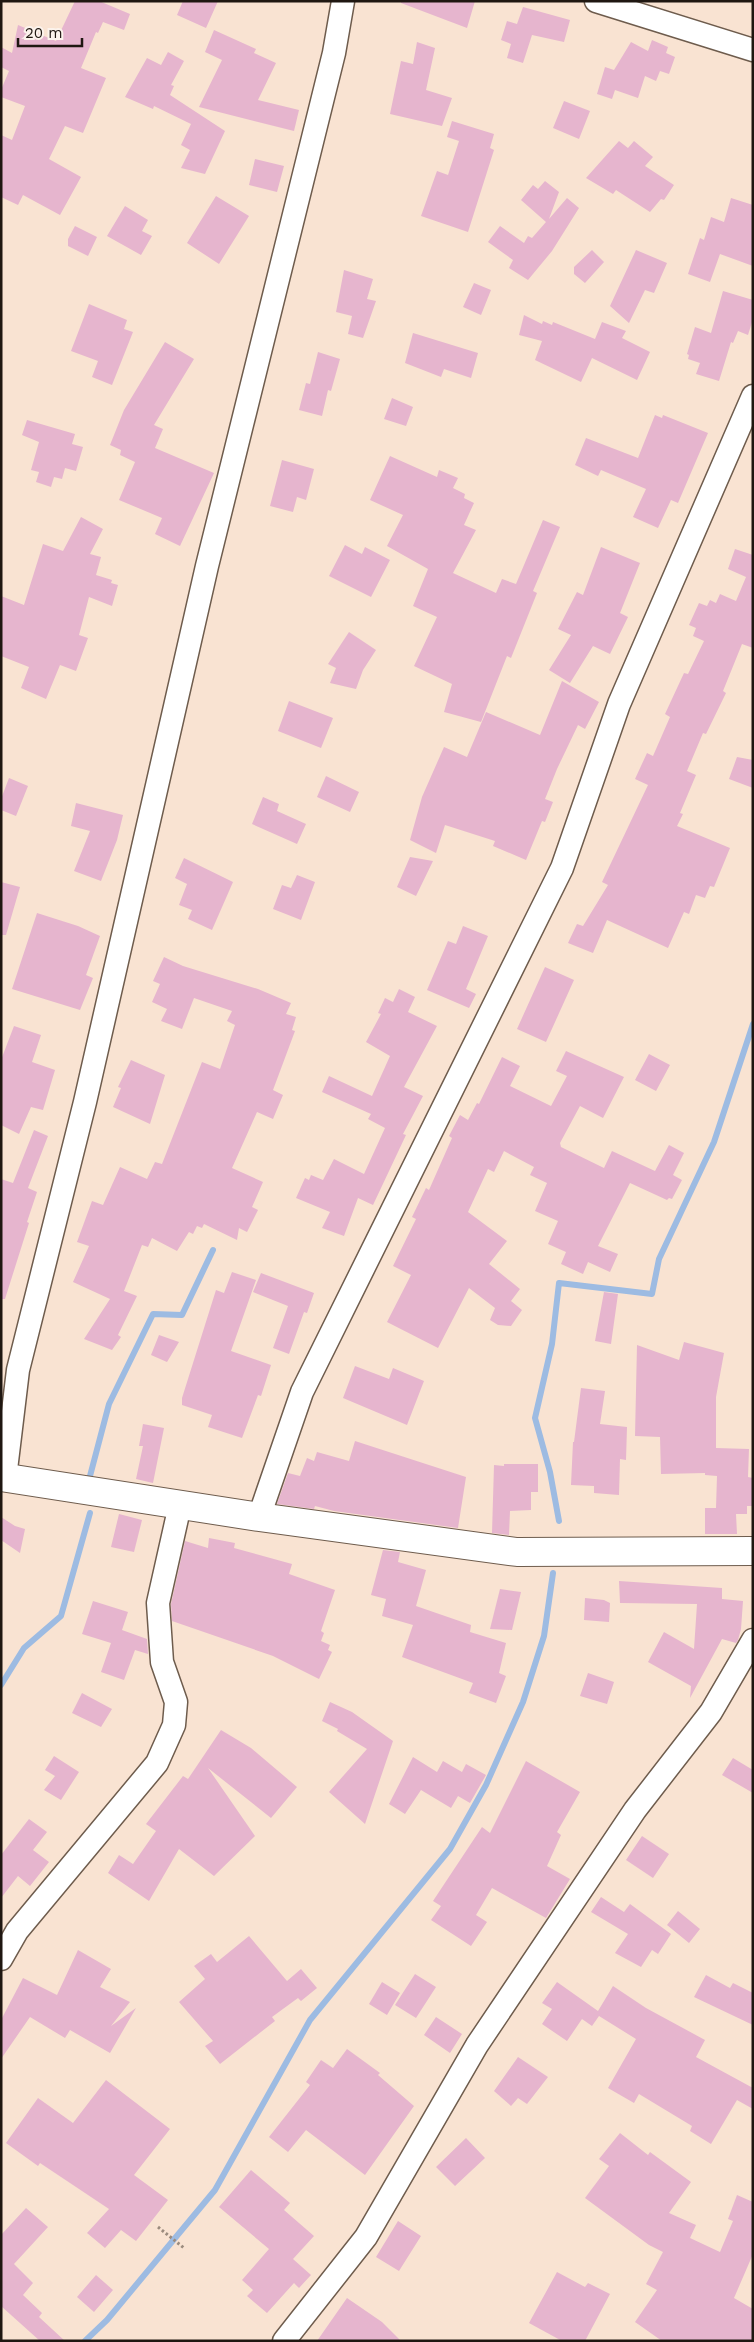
<svg xmlns="http://www.w3.org/2000/svg" width="754" height="2342" font-family="'Work Sans',sans-serif">
	<rect width="100%" height="100%" fill="#f9e3d2"/>
	<g fill="none" stroke-linecap="round" stroke-linejoin="round">
		<path stroke="#9dbbe2" stroke-width="6" d="M90,1476L109,1404L153,1314L182,1315L213,1250
			M559,1521L550,1472L535,1418L552,1344L559,1283L652,1294L659,1259L714,1142L753,1024
			M1,1685L24,1648L61,1616L90,1513
			M85,2341L107,2320L215,2190L310,2020L450,1849L486,1785L523,1702L544,1636L553,1573"/>
	</g>
	<path fill="#e6b5ce" d="M75,1H99L130,14L124,30L103,22L98,33L96,32L81,68L106,78L83,133L65,126L49,159L81,177L60,215L23,195L18,205L1,197V135L12,140L25,106L1,97V90L9,71L1,67V47L12,53L18,25L56,41Z
		M183,1H218L206,28L177,15Z
		M401,1H475L467,28L401,3Z
		M523,7L570,20L564,42L532,35L523,63L507,58L511,44L501,40L507,21L517,24Z
		M214,30L256,49L254,53L276,63L258,100L299,110L294,131L199,107L222,60L205,52Z
		M652,40L668,47L666,53L675,57L669,74L660,71L656,81L645,76L638,98L615,90L612,99L597,94L605,67L614,70L631,42L648,51Z
		M417,42L435,48L426,90L452,98L442,126L390,114L401,61L413,64Z
		M168,52L184,61L171,85L174,86L170,95L225,131L205,174L181,168L190,150L181,145L191,124L154,106L153,109L125,97L147,58L161,65Z
		M564,101L590,111L579,139L553,128Z
		M452,121L494,134L490,148L494,150L468,232L421,216L437,171L448,175L459,141L447,137Z
		M619,141L628,148L634,141L653,157L645,166L674,185L664,200L661,199L650,212L616,190L613,194L586,178Z
		M255,159L284,166L277,192L249,185Z
		M545,181L559,192L549,219L567,198L579,208L552,251L528,280L509,268L513,260L488,242L500,226L524,243L528,236L532,238L546,222L521,200L533,185L538,189Z
		M216,196L249,216L219,264L187,243Z
		M731,198L753,205V266L720,254L710,282L688,274L700,238L704,240L711,217L724,222Z
		M125,206L148,220L142,231L152,236L141,255L107,236Z
		M75,226L97,237L88,256L68,246V239Z
		M592,250L604,262L585,283L574,274V267Z
		M636,250L667,263L654,293L645,290L629,323L610,306Z
		M344,270L373,279L367,299L376,301L363,338L348,334L352,316L336,312Z
		M474,283L491,290L481,315L463,307Z
		M723,291L753,300V319L748,335L738,331L733,343L731,342L719,381L696,374L700,363L688,359L689,355L687,354L695,327L711,333Z
		M89,304L127,320L124,329L133,332L112,385L92,377L98,361L71,351Z
		M524,315L542,324L543,321L552,325L553,322L595,339L602,322L626,331L622,338L650,352L637,380L592,358L581,382L535,360L542,341L519,335Z
		M413,333L478,353L471,378L444,369L441,377L405,363Z
		M165,342L194,359L154,425L163,429L155,448L214,473L180,546L155,534L162,518L119,500L135,462L120,455L121,450L110,445L124,410Z
		M318,352L340,359L331,391L328,390L322,416L299,410L306,383L310,384Z
		M392,398L413,407L406,426L384,419Z
		M655,415L662,418L663,415L708,433L678,503L671,500L658,528L633,517L646,489L601,470L598,476L575,465L586,438L638,458Z
		M27,420L75,434L72,444L83,447L76,471L65,468L62,479L54,477L51,487L36,482L39,472L31,470L39,442L22,435Z
		M390,456L437,477L439,470L458,478L453,488L465,494L464,498L474,503L464,525L476,530L453,573L496,593L502,579L516,584L543,520L560,527L533,591L537,593L511,658L507,656L481,722L444,712L452,684L414,666L437,617L413,606L428,569L387,546L403,515L370,500Z
		M282,460L314,469L306,500L297,497L293,512L270,506Z
		M81,517L103,529L90,554L101,557L96,575L112,580L111,583L118,585L112,606L89,597L79,635L88,638L76,671L60,665L46,699L21,688L29,667L1,656V596L24,605L43,544L63,551Z
		M345,545L362,554L365,547L390,560L371,597L329,576Z
		M601,547L640,563L620,613L628,617L610,654L593,646L570,683L549,670L571,635L558,629L577,592L583,595Z
		M735,549L753,555V648L742,644L723,691L726,693L706,734L703,733L687,771L696,775L680,813L683,814L677,826L730,848L714,887L710,886L705,898L696,895L689,914L684,912L668,948L607,920L593,953L568,943L577,924L583,926L608,885L602,882L648,785L635,779L647,753L653,756L670,717L665,714L684,673L688,674L704,641L693,636L696,628L689,625L699,603L707,606L710,600L716,603L720,594L736,601L746,577L728,569Z
		M349,632L376,650L363,670L356,689L330,683L336,668L328,664Z
		M562,681L599,702L585,729L578,725L557,769L545,799L553,802L545,822L542,821L526,860L493,846L495,841L445,825L436,853L410,840L422,797L444,747L467,757L486,712L540,735Z
		M289,701L333,718L321,748L278,731Z
		M737,757L753,760V788L729,779Z
		M326,776L359,792L350,812L317,797Z
		M9,778L28,786L16,816L1,810V799Z
		M263,797L279,804L277,811L306,824L297,844L252,824Z
		M76,803L123,815L117,840L101,881L74,871L90,831L71,826Z
		M410,857L433,861L416,896L397,887Z
		M184,858L233,882L212,930L188,919L192,910L179,905L187,884L175,878Z
		M297,875L315,882L301,920L273,909L282,885L291,888Z
		M1,882L20,887L6,935H1Z
		M37,913L78,926L100,936L86,975L93,978L80,1010L12,989Z
		M463,926L488,936L466,989L476,994L469,1008L427,990L448,941L456,944Z
		M164,957L183,966L258,989L291,1003L286,1014L296,1017L292,1030L295,1031L273,1090L283,1095L273,1119L257,1112L232,1168L263,1182L252,1207L258,1210L247,1232L239,1228L237,1240L204,1224L202,1228L197,1226L193,1234L189,1232L177,1251L152,1238L148,1247L142,1245L124,1291L137,1296L118,1335L121,1337L112,1350L84,1339L110,1299L73,1282L89,1246L77,1242L92,1201L103,1205L120,1167L147,1179L155,1162L162,1164L202,1062L220,1069L235,1025L227,1021L232,1011L194,998L182,1029L161,1021L167,1009L152,1002L160,984L153,981Z
		M545,967L574,980L546,1042L517,1029Z
		M399,989L415,997L408,1012L437,1026L404,1087L423,1096L403,1134L406,1135L373,1205L358,1198L344,1236L322,1228L330,1212L296,1198L305,1178L309,1180L311,1175L323,1180L334,1159L364,1174L385,1128L368,1119L371,1114L322,1092L329,1076L372,1096L390,1056L366,1042L381,1014L378,1013L385,998L393,1002Z
		M14,1026L41,1035L32,1062L55,1070L43,1110L31,1107L19,1134L1,1125V1060Z
		M566,1051L624,1077L603,1118L580,1106L560,1143L561,1147L604,1168L612,1151L655,1171L669,1145L684,1153L673,1175L682,1180L672,1199L669,1198L667,1200L630,1183L598,1246L618,1254L610,1272L588,1262L583,1274L561,1264L566,1252L548,1244L558,1221L535,1211L547,1183L530,1175L534,1167L504,1151L494,1172L488,1169L468,1212L507,1241L489,1264L520,1289L511,1301L522,1310L511,1326L498,1325L490,1320L495,1308L469,1288L438,1348L387,1322L411,1275L393,1266L416,1219L412,1217L426,1188L429,1190L452,1138L449,1136L460,1115L468,1120L477,1103L479,1104L502,1057L520,1066L510,1086L551,1106L567,1076L556,1071Z
		M649,1054L670,1065L656,1091L635,1080Z
		M131,1060L165,1075L150,1124L113,1107L121,1088L118,1087Z
		M34,1130L48,1136L28,1188L37,1192L27,1222L29,1223L5,1299H1V1179L13,1183Z
		M232,1272L256,1280L231,1351L271,1365L261,1396L258,1395L242,1438L208,1427L212,1415L182,1405V1398L216,1290L224,1293Z
		M261,1273L314,1293L307,1313L304,1312L289,1354L273,1348L288,1306L253,1292Z
		M604,1292L618,1294L611,1344L595,1341Z
		M159,1335L179,1342L167,1362L151,1355Z
		M684,1342L724,1353L716,1397V1448L749,1449L748,1477L753,1478V1506H747V1514H736L737,1534H705V1508H716L717,1476L705,1475V1473L661,1474L660,1437L635,1436L637,1345L679,1360Z
		M355,1366L389,1379L393,1368L424,1381L407,1425L343,1398Z
		M581,1388L605,1391L600,1424L627,1427L626,1460L620,1459L619,1495L594,1493V1486L571,1485L573,1442H574Z
		M143,1424L164,1428L153,1483L136,1479L143,1446H139Z
		M355,1441L466,1477L458,1528L334,1511L315,1506L314,1509L277,1504L288,1473L300,1476L307,1458L314,1461L317,1452L349,1461Z
		M504,1464H538V1492H531V1510L510,1511L509,1535L492,1533L494,1465L504,1466Z
		M119,1514L142,1520L134,1552L111,1547Z
		M1,1517L15,1526L25,1529L20,1553L1,1540Z
		M209,1538L235,1543L234,1548L292,1564L289,1574L335,1590L321,1631L324,1633L321,1641L330,1645L328,1650L332,1652L319,1679L273,1656L172,1621L171,1604L185,1541L208,1548Z
		M383,1550L400,1552L398,1562L426,1570L416,1606L471,1625L470,1632L506,1643L499,1673L506,1676L496,1703L469,1693L473,1683L402,1657L413,1625L382,1616L386,1599L371,1595Z
		M619,1581L722,1588V1599L743,1601L741,1629L738,1640L736,1643L722,1639L690,1698L691,1686L648,1662L664,1632L694,1649L697,1604L620,1603Z
		M500,1589L521,1592L512,1630L490,1629Z
		M585,1598L604,1600L610,1603L609,1622L584,1620Z
		M93,1601L128,1612L122,1630L147,1639L148,1654L135,1650L124,1680L101,1672L111,1643L82,1634Z
		M588,1673L614,1682L607,1704L580,1696Z
		M82,1693L112,1709L101,1727L72,1713Z
		M330,1702L352,1712L393,1741L365,1824L329,1792L367,1749L337,1731L338,1729L322,1721Z
		M221,1730L251,1748L297,1787L271,1818L208,1768L255,1836L214,1876L179,1849L149,1901L108,1873L119,1855L133,1864L156,1831L146,1824L183,1776L188,1779Z
		M54,1756L79,1772L61,1800L44,1790L55,1776L45,1770Z
		M413,1757L437,1772L443,1761L462,1772L466,1764L486,1775L470,1803L458,1796L451,1808L421,1790L405,1814L389,1804Z
		M733,1758L753,1770V1793L722,1775Z
		M526,1761L580,1792L557,1832L561,1835L547,1866L570,1879L546,1918L492,1888L476,1915L487,1922L471,1946L431,1920L441,1906L433,1901L482,1827L490,1833Z
		M29,1819L47,1832L33,1850L49,1862L30,1886L18,1876L1,1898V1855Z
		M642,1836L669,1854L653,1878L626,1860Z
		M601,1897L624,1912L630,1904L671,1934L658,1954L652,1950L641,1967L615,1953L628,1934L591,1912Z
		M678,1911L700,1929L689,1943L667,1925Z
		M249,1936L287,1981L301,1969L317,1988L301,2001L298,1998L272,2017L275,2021L220,2064L205,2046L213,2041L179,2002L205,1979L194,1966L211,1954L217,1962Z
		M78,1950L111,1969L100,1987L130,2002L111,2026L136,2008L110,2053L70,2030L65,2038L30,2017L1,2059V2020L23,1978L57,1995Z
		M415,1974L436,1987L416,2018L395,2005Z
		M706,1975L730,1988L733,1983L753,1993V2025L694,1997Z
		M382,1982L400,1993L387,2015L369,2004Z
		M557,1982L598,2011L613,1986L646,2008L705,2040L696,2057L753,2088V2109L737,2100L711,2144L690,2131L692,2126L639,2094L634,2103L608,2088L636,2039L599,2016L592,2026L582,2019L567,2041L542,2024L552,2009L542,2003Z
		M436,2017L462,2034L450,2053L424,2035Z
		M347,2049L380,2073L378,2075L414,2106L365,2175L306,2130L288,2152L269,2137L310,2085L306,2082L321,2060L333,2068Z
		M518,2057L548,2077L527,2104L518,2098L511,2106L494,2091Z
		M106,2080L170,2129L134,2175L168,2200L136,2241L121,2230L105,2248L87,2233L109,2209L40,2163L38,2166L6,2143L38,2098L73,2123Z
		M620,2133L648,2155L650,2152L691,2182L669,2213L696,2225L690,2238L720,2252L733,2221L728,2219L737,2195L753,2202V2254L734,2298L753,2309V2341H662L635,2322L657,2290L646,2284L663,2252L649,2245L585,2198L609,2166L599,2159Z
		M466,2138L485,2158L455,2186L436,2167Z
		M251,2170L290,2203L284,2210L314,2236L293,2259L311,2275L299,2288L294,2283L267,2313L247,2296L253,2290L242,2280L269,2249L219,2207Z
		M26,2208L48,2227L14,2264L33,2283L23,2295L42,2313L39,2317L65,2341H40L1,2306V2235Z
		M398,2221L421,2236L399,2271L376,2257Z
		M557,2272L585,2287L588,2283L610,2294L585,2341H562L529,2323Z
		M96,2275L113,2290L94,2312L77,2297Z
		M347,2298L382,2322L401,2341H317Z"/>
	<g fill="none" stroke-linecap="round" stroke-linejoin="round">
		<g stroke="#6e5c4d" stroke-width="25">
			<path id="minor" d="M596,1L753,50
				M5,1478L18,1370L85,1102L207,566L334,53L343,1
				M259,1517L302,1392L562,868L619,704L753,396
				M1,1959L17,1931L157,1763L174,1725L176,1702L162,1662L158,1603L180,1505
				M284,2341L366,2237L477,2045L635,1810L711,1712L753,1640"/>
		</g>
		<g stroke="#6e5c4d" stroke-width="30">
			<path id="tertiary" d="M1,1477L259,1517L517,1552L753,1551"/>
		</g>
		<path stroke="#9b8b7e" stroke-width="3" stroke-dasharray="2.5 2.5" stroke-linecap="butt" d="M158,2227L184,2248"/>
		<use href="#minor" stroke="#fff" stroke-width="22"/>
		<use href="#tertiary" stroke="#fff" stroke-width="28"/>
	</g>
	<rect width="754" height="2342" fill="none" stroke="#1f1711" stroke-width="5"/>
	<path d="M18 38v8h64v-8" fill="none" stroke="#1f1711" stroke-width="2.5"/>
	<text x="25" y="38" font-size="15" fill="#1f1711" stroke="#fcf3ec" stroke-width="4" paint-order="stroke">20 m</text>
</svg>
